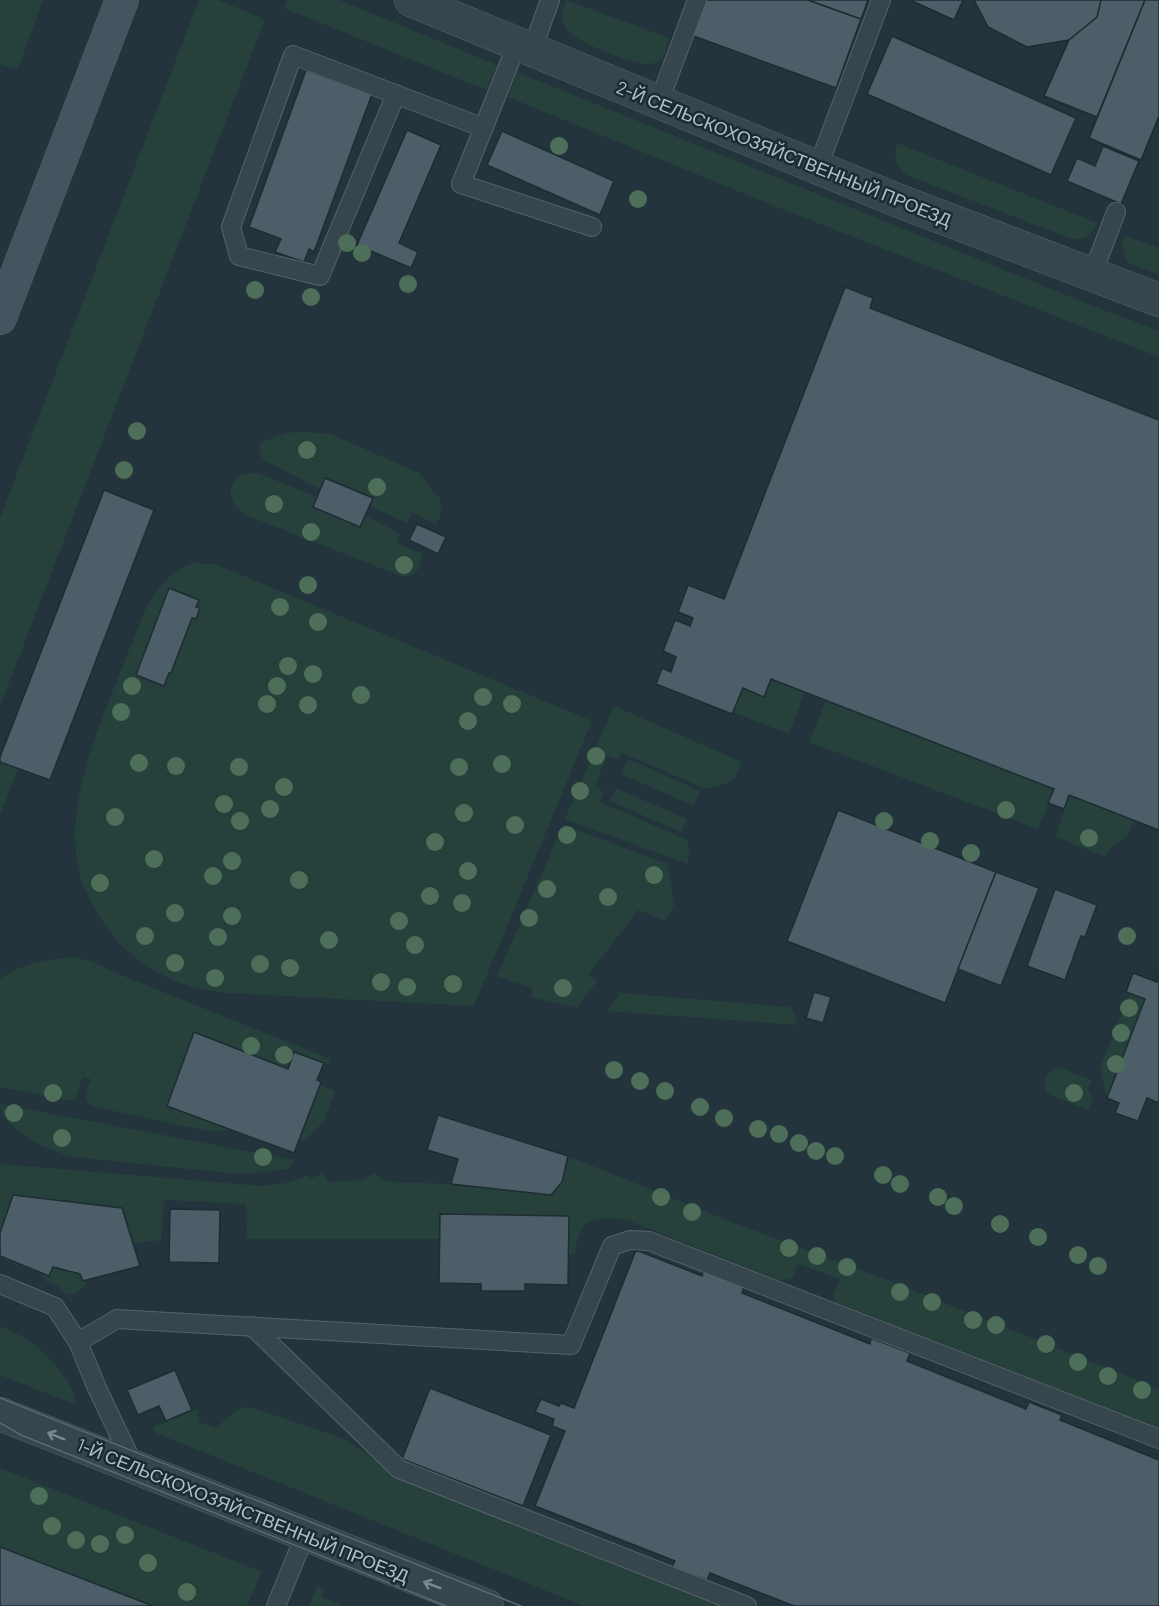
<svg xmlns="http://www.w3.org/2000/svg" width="1159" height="1606" font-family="Barlow,sans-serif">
  <rect width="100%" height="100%" fill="#23343d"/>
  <g fill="#26403c">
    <path d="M0,0H43L18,69L0,64Z"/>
    <path d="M199,0H218L259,17L264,22L0,706V518Z"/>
    <path d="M287,0H339L497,65L486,90L284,8Z"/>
    <path d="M566,0L669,38C667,47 666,58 657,62C651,65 641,64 634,62C620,58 570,40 565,27C561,19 563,8 566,0Z"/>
    <path d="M517,72L1086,303L1159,331V357L767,203L508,97Z"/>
    <path d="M897,143L1097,223C1091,235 1087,241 1072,239L906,175C896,164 893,158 897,143Z"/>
    <path d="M1124,235L1159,248V275L1133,265L1126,261L1122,243Z"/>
    <path d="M302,432L331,434L419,473L440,499L441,506L440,516L436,524L413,513L407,523L369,506L372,498L326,478L320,489L265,461C259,454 258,450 261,442L286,433Z"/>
    <path d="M258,473L317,497L313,507L360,527L365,515L400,534L397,543L422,554C420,567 417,579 401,576L251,517C246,514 241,512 238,509C230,500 227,485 238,477C244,473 252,473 258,473Z"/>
    <path d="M194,563L213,564L234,572L592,721L474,1006L227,993C215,991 202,990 191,987C157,976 124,954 104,924C95,909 84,892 80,875C64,814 91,746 113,690C124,663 134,637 145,610C158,588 170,571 194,563Z"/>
    <path d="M771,679L805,692L789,734L733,712L743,688L764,696Z"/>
    <path d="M826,700L1054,789L1038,829L809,742Z"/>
    <path d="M614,706L742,762L735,777L728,783L706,789L622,753L618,760L607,755L594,787L604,792L600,802L687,840L689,851L688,864L565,819Z"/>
    <path d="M628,759L700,791L694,806L621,774Z"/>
    <path d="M0,762L18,768L0,816Z"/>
    <path d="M616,788L687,819L681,832L610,801Z"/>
    <path d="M1069,795L1134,820L1127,837L1110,848L1106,857L1055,837Z"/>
    <path d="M563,825L668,864L674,905L665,921L638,910L589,974L597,981L577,1008L531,997L533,988L497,976Z"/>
    <path d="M75,957L93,962L116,973L330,1059L328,1065L294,1052L288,1069L194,1032L167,1106L228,1129L225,1131H207L91,1106C82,1099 87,1089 91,1079L83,1077L76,1096L71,1101L0,1087V979C21,963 49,959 75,957Z"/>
    <path d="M620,993L790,1007L796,1015L797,1025L607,1011Z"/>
    <path d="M1130,993L1145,999L1108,1095L1106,1094L1100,1068Z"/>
    <path d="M1055,1068H1060L1092,1080L1088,1089L1093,1098L1088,1110L1046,1093C1043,1082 1045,1073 1055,1068Z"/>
    <path d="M320,1085L335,1091L324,1121L304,1141L300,1139Z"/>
    <path d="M0,1104L294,1160L288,1169L257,1173H228L74,1157C50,1151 28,1142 11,1124C6,1118 0,1112 0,1104Z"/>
    <path d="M568,1156L729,1221L890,1281L1159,1389V1429L837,1303L833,1296L840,1279L798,1264L793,1278L780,1281L627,1220C595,1215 579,1217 575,1254H569V1216L440,1214L439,1239H247L246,1204L164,1200L161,1240L132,1244L122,1208L13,1195L0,1233V1164L261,1186L286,1183L308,1175L310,1179L323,1173L329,1182L363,1180L375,1172L381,1180L395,1182L451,1184L551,1195L562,1182Z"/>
    <path d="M0,1256L49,1276L53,1267L80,1274L83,1281L88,1280C81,1293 67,1303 57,1285L45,1281L40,1274L0,1258Z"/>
    <path d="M0,1326C9,1330 18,1334 26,1339C42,1348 77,1384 75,1402L71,1403L0,1375Z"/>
    <path d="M245,1407L254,1408L344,1439L368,1454L396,1476L726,1606H584L156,1433L153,1427L192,1410H198L199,1422L216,1428L235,1411Z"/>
    <path d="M0,1468L262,1572L247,1606H153L0,1547Z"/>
    <path d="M317,1586L325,1589L322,1597L345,1606H309Z"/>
  </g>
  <g fill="#4c5e68" stroke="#1e2c34" stroke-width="1.5">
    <path d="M704,0H808L861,19L836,88L691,35Z"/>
    <path d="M808,0H868L861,19Z"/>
    <path d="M910,0H963L954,20Z"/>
    <path d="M910,0H963L954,20Z"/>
    <path d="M974,0H1101L1097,17L1069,40L1027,47L988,27Z"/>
    <path d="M974,0H1159V116L1141,160L1089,138L1097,117L1044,96L1069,40L1027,47L988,27Z"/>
    <path d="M1101,0H1145L1097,117L1044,96L1069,40L1097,17Z"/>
    <path d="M1145,0H1159V116L1141,160L1089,138Z"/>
    <path d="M892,36L1076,118L1051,175L867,94Z"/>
    <path d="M306,70L372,94L314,252L309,249L304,262L275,252L281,239L249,227Z"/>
    <path d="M407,130L441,145L399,243L418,252L411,268L357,245Z"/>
    <path d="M502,131L614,181L600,215L487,165Z"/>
    <path d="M1103,146L1139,161L1121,204L1067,181L1077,158L1095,166Z"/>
    <path d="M845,287L873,298L870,308L1159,420V830L1069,795L1064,809L1048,803L1054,789L771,679L764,697L743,688L732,714L656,684L662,668L671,672L676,657L663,651L675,620L690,626L693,618L678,612L688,585L724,599Z"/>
    <path d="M325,478L373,498L360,527L313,507Z"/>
    <path d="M104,490L154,510L50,780L0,762V757Z"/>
    <path d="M417,524L446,537L438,554L409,540Z"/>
    <path d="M169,588L199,600L196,607L200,608L196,619L192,618L171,673H169L164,686L136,675Z"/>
    <path d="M838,810L996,872L945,1003L787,941Z"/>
    <path d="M996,872L1039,888L1001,986L958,969Z"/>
    <path d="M1055,889L1097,905L1085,937L1081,936L1065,980L1027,966Z"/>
    <path d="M1133,973L1157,982L1159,975V1103L1147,1098L1138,1121L1115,1113L1119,1103L1107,1098L1145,999L1126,992Z"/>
    <path d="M814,992L831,997L823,1023L806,1018Z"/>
    <path d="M194,1032L288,1069L294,1052L324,1063L317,1080L321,1082L320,1085L294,1153L167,1106Z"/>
    <path d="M438,1115L568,1156L562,1182L551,1195L451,1184L458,1159L427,1150Z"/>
    <path d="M13,1195L122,1208L140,1266L83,1281L80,1274L53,1267L49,1276L0,1256V1233Z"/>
    <path d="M170,1209L220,1210L219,1263L169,1262Z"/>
    <path d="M440,1214L569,1216L568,1285L525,1284V1291H481V1284L439,1283Z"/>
    <path d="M636,1250L702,1276L704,1270L744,1286L742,1293L870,1344L871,1338L910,1353L907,1361L1026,1409L1029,1402L1062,1415L1060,1420L1159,1460V1606H794L710,1573L707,1580L672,1567L675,1561L535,1506L565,1431L552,1426L554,1419L535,1412L541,1399L559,1406L561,1403L574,1408Z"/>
    <path d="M175,1370L192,1410L166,1421L159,1406L138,1415L127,1390Z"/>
    <path d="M430,1388L551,1435L523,1506L402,1459Z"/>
    <path d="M0,1547L153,1606H0Z"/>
  </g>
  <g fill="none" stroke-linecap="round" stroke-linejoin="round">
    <g stroke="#55636b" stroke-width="20">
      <g id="lane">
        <path d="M517,44L461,184L592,227"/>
        <path d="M532,50L550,0"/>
        <path d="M396,94L320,276L239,256L231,227L293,55L484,128"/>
        <path d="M659,102L697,0"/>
        <path d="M818,167L881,0"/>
        <path d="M1092,275L1116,212"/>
        <path d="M0,1284L55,1307L78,1342"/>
        <path d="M252,1326L399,1469L747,1606"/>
        <path d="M134,1466L97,1388L78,1342L117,1319L571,1345L612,1246L630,1240L649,1241L1159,1439"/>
        <path d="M276,1606L305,1535"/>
      </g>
    </g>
    <g stroke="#55636b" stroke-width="34">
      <g id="street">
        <path d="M411,0L899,201L1159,300"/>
        <path d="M0,1414L487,1606"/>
      </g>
    </g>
    <g stroke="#55636b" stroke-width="34">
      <path id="secondary" d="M0,318L122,0"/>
    </g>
    <use href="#lane" stroke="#37454d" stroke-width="18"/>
    <use href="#street" stroke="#37454d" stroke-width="33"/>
    <use href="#secondary" stroke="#455560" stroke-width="33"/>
    <g stroke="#596a74" stroke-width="1.5">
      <path d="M0,1398L521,1606"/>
      <path d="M0,1423L21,1435L446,1606"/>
    </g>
  </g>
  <g fill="#4d6e59">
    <circle cx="559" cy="146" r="9"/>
    <circle cx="638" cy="199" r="9"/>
    <circle cx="347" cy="243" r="9"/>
    <circle cx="362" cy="253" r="9"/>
    <circle cx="408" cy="284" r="9"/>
    <circle cx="255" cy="290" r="9"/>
    <circle cx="311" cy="297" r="9"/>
    <circle cx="137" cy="431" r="9"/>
    <circle cx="307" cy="450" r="9"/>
    <circle cx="124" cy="470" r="9"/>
    <circle cx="377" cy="487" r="9"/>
    <circle cx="274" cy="504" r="9"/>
    <circle cx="311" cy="532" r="9"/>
    <circle cx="404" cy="565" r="9"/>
    <circle cx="308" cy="585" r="9"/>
    <circle cx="280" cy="607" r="9"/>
    <circle cx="318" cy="622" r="9"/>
    <circle cx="288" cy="666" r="9"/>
    <circle cx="313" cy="674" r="9"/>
    <circle cx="132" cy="686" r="9"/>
    <circle cx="277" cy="686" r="9"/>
    <circle cx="361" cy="695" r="9"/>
    <circle cx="483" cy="697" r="9"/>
    <circle cx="267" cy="704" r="9"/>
    <circle cx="512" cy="704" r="9"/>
    <circle cx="308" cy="705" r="9"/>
    <circle cx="121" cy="712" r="9"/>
    <circle cx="468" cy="721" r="9"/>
    <circle cx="596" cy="756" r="9"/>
    <circle cx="139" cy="763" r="9"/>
    <circle cx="502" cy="764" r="9"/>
    <circle cx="176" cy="766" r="9"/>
    <circle cx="239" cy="767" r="9"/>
    <circle cx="459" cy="767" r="9"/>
    <circle cx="284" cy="787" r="9"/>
    <circle cx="580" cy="791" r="9"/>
    <circle cx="224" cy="804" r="9"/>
    <circle cx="270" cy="809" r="9"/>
    <circle cx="1006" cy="810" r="9"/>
    <circle cx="464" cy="813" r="9"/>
    <circle cx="115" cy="817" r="9"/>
    <circle cx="240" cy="821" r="9"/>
    <circle cx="884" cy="821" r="9"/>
    <circle cx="515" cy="825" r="9"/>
    <circle cx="567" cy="835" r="9"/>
    <circle cx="1089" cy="838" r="9"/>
    <circle cx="930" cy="841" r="9"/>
    <circle cx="435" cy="842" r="9"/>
    <circle cx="971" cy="853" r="9"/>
    <circle cx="154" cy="859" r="9"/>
    <circle cx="232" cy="861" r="9"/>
    <circle cx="468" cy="871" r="9"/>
    <circle cx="654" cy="875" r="9"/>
    <circle cx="213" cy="876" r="9"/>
    <circle cx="299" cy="880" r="9"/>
    <circle cx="100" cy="883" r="9"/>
    <circle cx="547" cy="889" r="9"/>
    <circle cx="430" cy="896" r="9"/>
    <circle cx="608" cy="897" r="9"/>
    <circle cx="462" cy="903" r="9"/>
    <circle cx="175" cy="913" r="9"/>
    <circle cx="232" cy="916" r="9"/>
    <circle cx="529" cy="918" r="9"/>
    <circle cx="399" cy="921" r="9"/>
    <circle cx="145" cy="936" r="9"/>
    <circle cx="1127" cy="936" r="9"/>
    <circle cx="218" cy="937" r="9"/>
    <circle cx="329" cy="940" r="9"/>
    <circle cx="415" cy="945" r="9"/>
    <circle cx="175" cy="963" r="9"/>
    <circle cx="260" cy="964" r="9"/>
    <circle cx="290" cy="968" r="9"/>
    <circle cx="215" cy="978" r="9"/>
    <circle cx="381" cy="982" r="9"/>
    <circle cx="453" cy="984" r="9"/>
    <circle cx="407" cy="987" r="9"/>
    <circle cx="563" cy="988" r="9"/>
    <circle cx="1129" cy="1008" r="9"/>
    <circle cx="1121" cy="1033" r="9"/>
    <circle cx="251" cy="1046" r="9"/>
    <circle cx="284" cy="1055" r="9"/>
    <circle cx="1116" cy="1064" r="9"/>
    <circle cx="614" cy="1070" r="9"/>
    <circle cx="640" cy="1081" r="9"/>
    <circle cx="665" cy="1091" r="9"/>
    <circle cx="53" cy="1093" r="9"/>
    <circle cx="1074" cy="1093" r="9"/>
    <circle cx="700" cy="1107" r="9"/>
    <circle cx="14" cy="1113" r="9"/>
    <circle cx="724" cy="1118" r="9"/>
    <circle cx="758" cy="1129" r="9"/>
    <circle cx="779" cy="1134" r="9"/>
    <circle cx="62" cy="1138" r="9"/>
    <circle cx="799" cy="1143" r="9"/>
    <circle cx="816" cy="1151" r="9"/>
    <circle cx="835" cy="1156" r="9"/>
    <circle cx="263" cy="1157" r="9"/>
    <circle cx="883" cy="1175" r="9"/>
    <circle cx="900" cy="1184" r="9"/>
    <circle cx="661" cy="1197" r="9"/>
    <circle cx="938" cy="1197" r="9"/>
    <circle cx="954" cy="1206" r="9"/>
    <circle cx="692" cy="1212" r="9"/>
    <circle cx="1000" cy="1224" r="9"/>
    <circle cx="1038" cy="1237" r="9"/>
    <circle cx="789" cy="1248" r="9"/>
    <circle cx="1078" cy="1255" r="9"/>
    <circle cx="817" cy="1256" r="9"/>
    <circle cx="1098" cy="1266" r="9"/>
    <circle cx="847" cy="1267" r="9"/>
    <circle cx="900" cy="1292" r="9"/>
    <circle cx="932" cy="1302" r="9"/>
    <circle cx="973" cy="1320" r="9"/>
    <circle cx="996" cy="1325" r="9"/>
    <circle cx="1046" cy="1344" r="9"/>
    <circle cx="1078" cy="1362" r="9"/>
    <circle cx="1108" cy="1376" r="9"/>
    <circle cx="1142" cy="1390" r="9"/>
    <circle cx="39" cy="1496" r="9"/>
    <circle cx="52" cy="1526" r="9"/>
    <circle cx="125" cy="1535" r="9"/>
    <circle cx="76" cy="1540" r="9"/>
    <circle cx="100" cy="1544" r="9"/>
    <circle cx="148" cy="1563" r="9"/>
    <circle cx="187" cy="1592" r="9"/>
  </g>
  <defs><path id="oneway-shaft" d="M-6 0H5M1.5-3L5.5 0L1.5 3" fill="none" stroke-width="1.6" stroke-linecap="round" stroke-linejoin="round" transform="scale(1.5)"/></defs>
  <g stroke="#7b8991">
    <use href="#oneway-shaft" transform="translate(56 1436) rotate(-158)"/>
    <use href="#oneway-shaft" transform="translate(432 1585) rotate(-159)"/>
  </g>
  <g text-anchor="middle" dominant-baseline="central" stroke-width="5" stroke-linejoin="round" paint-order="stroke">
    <g font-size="18" fill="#b2c0c8" stroke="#1c2a32">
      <text transform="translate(784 153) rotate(22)">2-Й СЕЛЬСКОХОЗЯЙСТВЕННЫЙ ПРОЕЗД</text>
      <text transform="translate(243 1510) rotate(22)">1-Й СЕЛЬСКОХОЗЯЙСТВЕННЫЙ ПРОЕЗД</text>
    </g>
  </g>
</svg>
